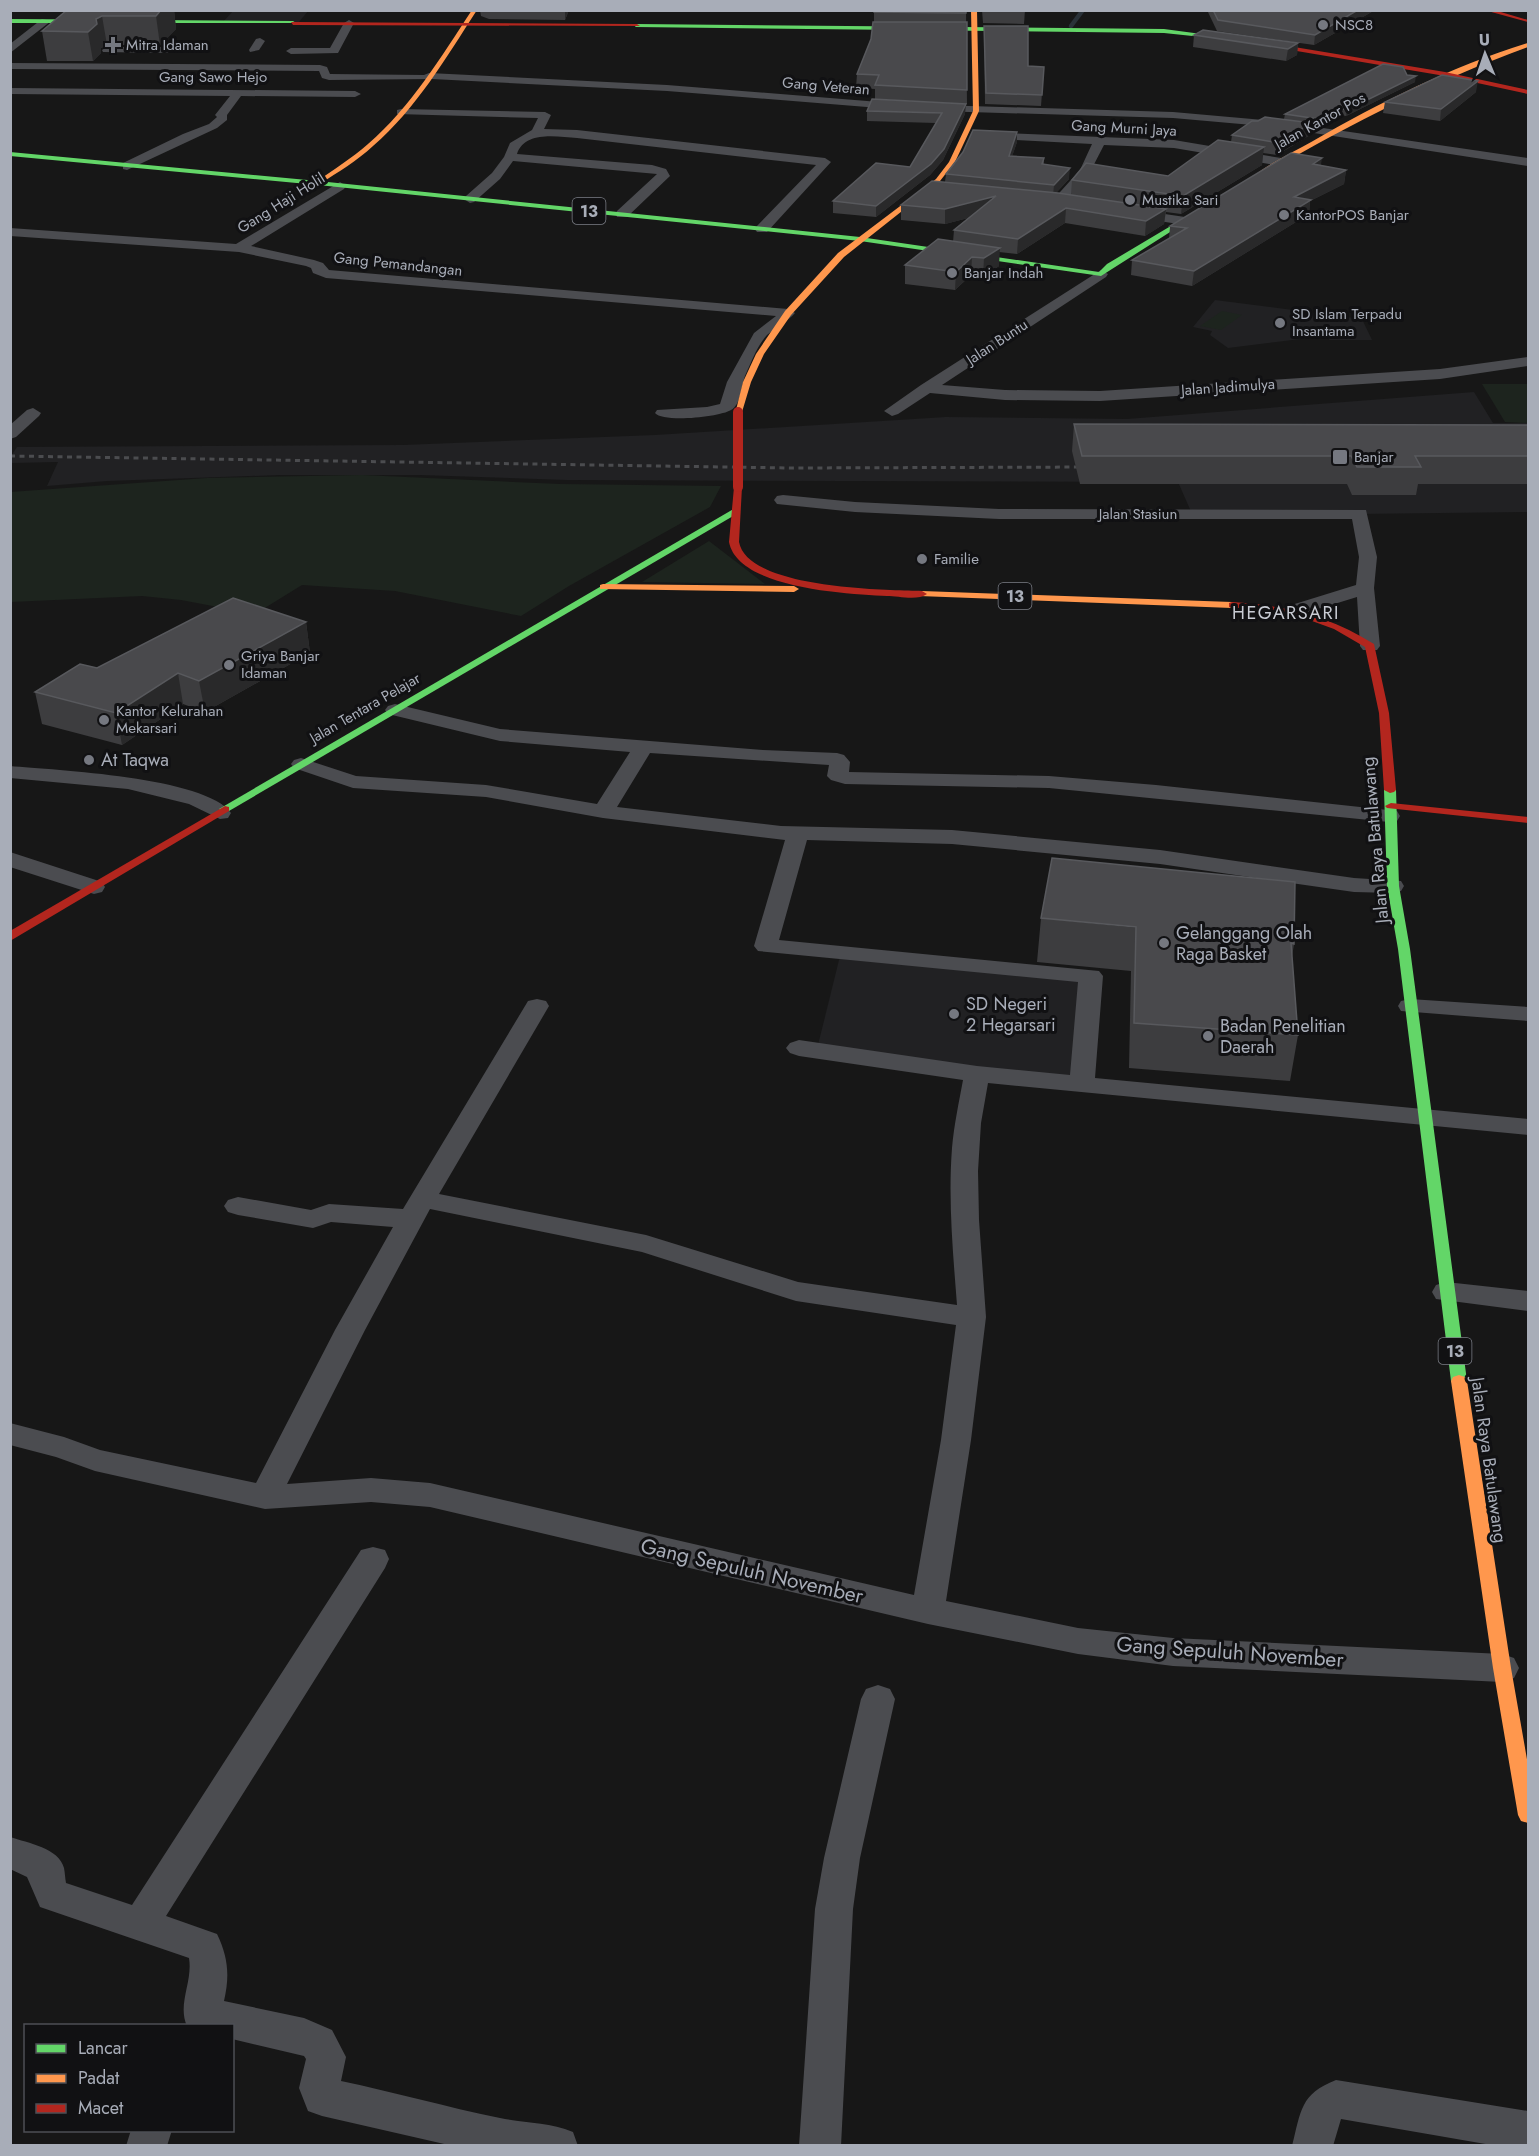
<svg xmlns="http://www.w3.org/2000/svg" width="1539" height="2156" font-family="Jost,sans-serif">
  <rect width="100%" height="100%" fill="#171717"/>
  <g fill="#212123">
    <path d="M233,11H308L299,22H223Z"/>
    <path d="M1215,300L1362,319L1372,340H1330L1325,336L1228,348L1210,335L1212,331L1193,327Z"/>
    <path d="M1474,392L1493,423H1528V512L1193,516L1178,482L567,480L420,475H280L107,481L47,486L58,462L11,463V456L17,447L403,445L655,435L946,417L1127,419Z"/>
    <path d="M840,956L1085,979L1075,1080L817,1049Z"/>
  </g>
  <g fill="#1d241e">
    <path d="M1222,311L1242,315L1221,330L1200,326Z"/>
    <path d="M1482,384H1528V423L1505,422Z"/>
    <path d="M362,475L560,484L721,486L710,507L569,586L521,616L395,591L302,585L255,614L181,600L142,596L11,602L10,492L207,478Z"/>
    <path d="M709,541L765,584L642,582Z"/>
  </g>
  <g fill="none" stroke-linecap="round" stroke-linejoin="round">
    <path stroke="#2a3239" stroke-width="4.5" d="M1071,26L1083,10"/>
    <g fill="#4b4c50" fill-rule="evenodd">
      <path d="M42,19L51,21L10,53V44Z"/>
      <path d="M349,20L354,23L338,53L291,54L286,51L291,48H330L344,23Z"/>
      <path d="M260,38L265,41L259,50L250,52L249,50L256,39Z"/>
      <path d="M107,47H167L172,50L167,53L103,52L102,50Z"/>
      <path d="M10,63L320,65L327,67L330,74L424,75L429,73L667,85L904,104L1173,112L1275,121L1528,158V166L1275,127L1173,118L904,110L667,91L432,79L329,80L322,78L319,71L10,69Z"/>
      <path d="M10,88L355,91L361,94L355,97L241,96L227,115V120L217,128L127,170L123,169V163L183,134L209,124L217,117L215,115L230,96L10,94Z"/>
      <path d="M401,109L545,112L551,115L544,129L577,130L825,158L831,162L767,232H757L755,229L757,226L816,165L577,138C558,137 525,130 517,154L652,165L666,169L670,176L627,217H617L616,214L617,211L657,174L513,161L500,179L474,202L470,203L464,199L466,196L492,173L504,157L510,143L532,130L538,118L397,114V110Z"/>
      <path d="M983,132L1174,140L1281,158L1287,162L1281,166L1174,148L1104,145L1089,174L1061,205L1057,206L1051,202L1080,170L1092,144L979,138L977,136Z"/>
      <path d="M340,182L346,186L344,189L251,246L314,260L323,263L329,270L788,309L795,313C787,322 776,327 767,335C757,346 751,363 745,376C741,386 741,405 731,410C720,417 663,423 655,413L657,410L707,407L720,404L727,382L754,333L776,316L326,278L313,273L311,268L306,266L239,252L10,236V228L236,244Z"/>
      <path d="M1131,209L1185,217L1191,221L1185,225L1126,216L1125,213L1126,210Z"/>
      <path d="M1101,270L1108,274L1106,277L942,385L1005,390L1100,391L1440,369L1528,357V366L1440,379L1100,401L1005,400L930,393L898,414L892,416L884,411L921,385Z"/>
      <path d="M33,408L41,413L39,416L16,437L10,439V425L27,410Z"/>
      <path d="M783,495L855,502L999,509L1366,510L1377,557L1374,588L1380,646L1377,650H1363L1360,646L1357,597L1292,617L1285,615L1283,611L1285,607L1356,585L1359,557L1352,519H999L855,512L777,504L774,500L777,496Z"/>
      <path d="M395,704L500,729L763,750L837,753L844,755L850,762L849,772L1049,776L1156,785L1397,811L1400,816L1397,821L1389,822L1049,788L845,784L831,780L827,776L829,765L650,753L617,807L781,826L952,830L1160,850L1354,878L1401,881L1404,886L1401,891L1393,893L1354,892L1160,864L952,844L807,840L779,940L1099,971L1103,976L1095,1078L1528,1119V1135L988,1083L981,1123L978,1171L979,1220L986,1317L971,1440L946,1601L1078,1628L1173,1638L1502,1654L1514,1658L1519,1668L1514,1678L1502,1682L1173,1666L1078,1654L928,1624L430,1507L371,1502L265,1509L95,1471L56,1457L10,1445V1423L64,1437L100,1450L256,1483L335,1330L393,1227L331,1222L313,1228L238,1215L228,1212L224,1206L228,1200L238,1197L311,1210L329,1204L403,1209L525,1006L528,1001L537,999L546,1001L549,1006L439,1194L646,1235L798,1282L957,1305C953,1253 948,1200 952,1148C954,1125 959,1102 963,1080L799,1056L790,1053L786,1048L790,1043L799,1040L977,1066L1070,1075L1078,982L758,951L754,946L785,840L603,818L486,797L353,788L294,768L291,764L294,760L301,758L356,776L486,785L597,804L630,752L500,741L388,714L385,710L388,706ZM430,1209L642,1252L796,1301L956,1325L941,1440L914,1595L430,1483L371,1478L287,1484L365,1330Z"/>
      <path d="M10,766C55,770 206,777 231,813L228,818L220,819L189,804L128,789L10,778Z"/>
      <path d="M10,852L102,882L105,887L102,892L94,894L10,867Z"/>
      <path d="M1410,999L1528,1007V1021L1401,1011L1398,1006L1401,1001Z"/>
      <path d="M1446,1282L1528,1291V1311L1436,1299L1432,1292L1436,1285Z"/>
      <path d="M373,1547L385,1550L389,1559L385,1568L166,1916L217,1934C228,1957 230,1975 224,2001L304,2018L332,2030L346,2057L341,2081C394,2092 446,2107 500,2118C524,2123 549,2122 573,2132L578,2146H453L322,2116L308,2111L299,2088L306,2059L304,2056L232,2039V2026H187C177,2004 193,1982 189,1958L40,1907L27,1877L10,1869V1837C28,1843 59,1848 64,1868C65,1873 65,1878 66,1883L132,1905L361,1550Z"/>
      <path d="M878,1685L890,1689L895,1699L860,1858L853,1909L841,2146H799L815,1909L824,1858L861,1699L866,1689Z"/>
      <path d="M1336,2080L1528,2111V2146H1497L1341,2119L1333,2146H1292C1301,2111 1300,2094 1336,2080Z"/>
      <path d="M131,2130H172L167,2146H126Z"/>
    </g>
    <g fill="#63d668" fill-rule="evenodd">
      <path d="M10,19L293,21L296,23H10Z"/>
      <path d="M637,24L1164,29L1224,37L1221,39L1164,33L635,27Z"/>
      <path d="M10,152L318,181L860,237L1099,272L1107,264L1206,205L1211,206L1101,276L860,241L318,185L10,156Z"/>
      <path d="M737,507L740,508V512L229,811H221L219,809Z"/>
      <path d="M1390,787L1396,790L1399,886L1410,949L1467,1381L1465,1385H1453L1451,1381L1398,949L1387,886L1384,790Z"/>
    </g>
    <g fill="#ff974d" fill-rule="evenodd">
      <path d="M472,10H477C446,58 416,109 373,146C357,161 338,172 320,184H316V182C333,170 352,158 368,144C411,107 441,57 472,10Z"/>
      <path d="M971,10H977L979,111L955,162L940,181L844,257L791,315L764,354L751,382L742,412L735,414L743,382L756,354L785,311L838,253L936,179L949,162L973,111Z"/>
      <path d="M1528,43V47C1434,81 1346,126 1259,177L1254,176C1271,162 1294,152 1313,141C1381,102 1453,66 1528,43Z"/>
      <path d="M603,584L794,586L799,589L794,592L600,589V585Z"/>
      <path d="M922,591L1232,602L1237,605L1232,608L919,596V592Z"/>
      <path d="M1459,1375L1465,1377L1467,1381L1511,1668L1528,1765V1823L1521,1821L1518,1815L1493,1668L1451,1381L1453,1377Z"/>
    </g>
    <g fill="#b3261e" fill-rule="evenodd">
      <path d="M1494,10L1528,20V22L1484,10Z"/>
      <path d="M291,22L637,24L640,26L293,25Z"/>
      <path d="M1221,35L1445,72L1528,90V94L1445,76L1219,38Z"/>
      <path d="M738,484L742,487L739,542C748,589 884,590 922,591L927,594C918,601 898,596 887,596C849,594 738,589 729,542L734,487Z"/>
      <path d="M1232,602C1284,605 1330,616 1374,644L1389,713L1396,790L1394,792L1390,793L1384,790L1379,713L1365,647L1334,629L1301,617L1269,611L1229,607V603Z"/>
      <path d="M1391,803L1528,817V823L1387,808L1385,806Z"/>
      <path d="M225,806L229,807V811L10,941V931Z"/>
    </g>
    <path stroke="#4b4c4f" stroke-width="3" stroke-dasharray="5 4.5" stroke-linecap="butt" d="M10,456L790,468L1093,467"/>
    <path stroke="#b3261e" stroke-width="10" d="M738,412V487"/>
  </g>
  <g fill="#3d3d3f">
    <path d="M67,10H174L176,29L160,45H107L101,48V53L93,61H47L42,31Z"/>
    <path d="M480,10H569L565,20L489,19L481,16Z"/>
    <path d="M874,10H966L967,104L875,99V89L856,88L857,74L871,39L874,22Z"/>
    <path d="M982,10H1025L1024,24L983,23Z"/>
    <path d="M1207,10H1375L1314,45L1217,31Z"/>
    <path d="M984,26L1028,66L1044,67L1041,106L985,104Z"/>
    <path d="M1194,35L1298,43L1297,55L1286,61L1193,47Z"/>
    <path d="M1407,75L1415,82L1346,116L1341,115L1324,126L1311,124L1310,135L1277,155L1263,153L1262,165L1181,214L1166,212L1164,224L1145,236L1065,223L1017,254L999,252V266L983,277L971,275L955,290L905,284V265L953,242L954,230L968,218L945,224L901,220V205L945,182L946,174L1017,132V142L1012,156L1044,158V164L1069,179L1056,193L1071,195L1072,180L1168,176L1231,142L1232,135L1258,121L1284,119L1285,114Z"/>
    <path d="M1476,92L1440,121L1383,113L1385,102Z"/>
    <path d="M867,111L965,114L943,160L930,175L876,217L833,213V201L910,167L936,123L867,121Z"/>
    <path d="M1321,166L1346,170L1344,184L1310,201L1309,214L1192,286L1131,275L1132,260L1169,239L1170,226Z"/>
    <path d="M1074,424L1528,425V484H1418L1416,495H1352L1347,484H1080L1072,451Z"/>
    <path d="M306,622L310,653L205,712L183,704L122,745L42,724L35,692L97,668Z"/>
    <path d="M1041,918L1294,944L1292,957L1298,1035L1290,1081L1129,1068L1131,971L1037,962Z"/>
  </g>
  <g fill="#29292a">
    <path d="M161,10H174L176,29L160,45L156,16Z"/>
    <path d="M565,10H569L565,20Z"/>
    <path d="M1358,10H1375L1314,45L1315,35Z"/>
    <path d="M102,16L107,45L101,48V53L93,61L88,32L96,19Z"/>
    <path d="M1298,43L1297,55L1286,61L1288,49Z"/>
    <path d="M1416,76L1415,82L1346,116L1347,110Z"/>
    <path d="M1478,81L1476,92L1440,121L1441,109Z"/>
    <path d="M966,104L965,114L943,160L930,175L876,217V206Z"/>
    <path d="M1342,109L1341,115L1324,126L1325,120Z"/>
    <path d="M1312,123L1310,135L1277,155L1279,143Z"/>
    <path d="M1017,132V142L1009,166V156Z"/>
    <path d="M1264,147L1262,165L1181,214L1183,196Z"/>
    <path d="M1322,158L1320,171L1313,164Z"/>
    <path d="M1070,168L1069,179L1053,196L1054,185Z"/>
    <path d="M1346,170L1344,184L1310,201L1309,214L1192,286L1194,271L1294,197Z"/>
    <path d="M996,196L995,211L945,224V209Z"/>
    <path d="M1066,208L1065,223L1017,254L1018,239Z"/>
    <path d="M1166,209L1164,224L1145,236L1146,221Z"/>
    <path d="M1000,248L999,266L983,277L984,258Z"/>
    <path d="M972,257L971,275L955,290L956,272Z"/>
    <path d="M306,622L310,653L205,712L199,681Z"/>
    <path d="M178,673L183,704L122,745L116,713Z"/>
  </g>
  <g fill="#49494c" stroke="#58595d" stroke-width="1.5">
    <path d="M67,10H161L156,16H102L96,19L97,24L88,32L42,31Z"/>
    <path d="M874,10H966V13L874,12Z"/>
    <path d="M1213,10H1358L1315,35L1218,20Z"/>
    <path d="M873,22H967V90L875,85L879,75L857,74L871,39Z"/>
    <path d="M984,26H1028V66L1044,67L1042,95L986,93Z"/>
    <path d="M1203,30L1298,43L1288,49L1194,35Z"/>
    <path d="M1383,64L1403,67L1407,75L1416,76L1347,110L1342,109L1325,120L1285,114Z"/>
    <path d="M1442,75L1478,81L1441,109L1385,102Z"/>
    <path d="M872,99L966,104L944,149L931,164L876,206L833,201L876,163L910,167L942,113L867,111Z"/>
    <path d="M1265,117L1312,123L1279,143L1232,135L1252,121H1258Z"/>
    <path d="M973,130L1017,132L1009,156L1044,158L1042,164L1070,168L1054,185L946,174L963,152Z"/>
    <path d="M1218,140L1264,147L1183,196L1072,180L1086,163L1168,176Z"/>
    <path d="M1291,153L1322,158L1313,164L1346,170L1294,197L1311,200L1194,271L1132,260L1187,228L1170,226Z"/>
    <path d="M932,181L1058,193L1166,209L1146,221L1066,208L1018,239L954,230L996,196L945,209L901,205Z"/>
    <path d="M938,239L1000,248L984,258L972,257L956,272L905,265Z"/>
    <path d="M1074,424L1528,425V456H1415L1421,467H1357L1351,456H1082Z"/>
    <path d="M233,598L306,622L199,681L178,673L116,713L35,692L80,664L97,668Z"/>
    <path d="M1052,858L1295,882L1294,944L1291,943L1298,1035L1134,1023L1136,927L1041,918Z"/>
  </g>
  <g fill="#757880" stroke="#111113" stroke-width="2">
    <circle cx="1323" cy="25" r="6"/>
    <path d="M110 36h6v6h6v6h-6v6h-6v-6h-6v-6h6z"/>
    <circle cx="1130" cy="200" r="6"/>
    <circle cx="1284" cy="215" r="6"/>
    <circle cx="952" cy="273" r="6"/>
    <circle cx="1280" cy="323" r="6"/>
    <rect x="1332" y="449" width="16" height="16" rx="3"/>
    <circle cx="922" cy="559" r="6"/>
    <circle cx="229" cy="665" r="6"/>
    <circle cx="104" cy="720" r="6"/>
    <circle cx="89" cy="760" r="6"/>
    <circle cx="1164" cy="943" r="6"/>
    <circle cx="954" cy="1014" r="6"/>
    <circle cx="1208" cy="1036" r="6"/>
  </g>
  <g text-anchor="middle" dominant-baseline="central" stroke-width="6" stroke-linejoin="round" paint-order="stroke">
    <g font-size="15" fill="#a8adb8" stroke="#111113" text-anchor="start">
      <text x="1335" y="25">NSC8</text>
      <text x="126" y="45">Mitra Idaman</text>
      <text x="1142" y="200">Mustika Sari</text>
      <text x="1296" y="215">KantorPOS Banjar</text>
      <text x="964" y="273">Banjar Indah</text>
      <text x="1292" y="314">SD Islam Terpadu<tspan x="1292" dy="17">Insantama</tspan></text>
      <text x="1354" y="457">Banjar</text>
      <text x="934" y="559">Familie</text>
      <text x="241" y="656">Griya Banjar<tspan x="241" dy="17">Idaman</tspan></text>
      <text x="116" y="711">Kantor Kelurahan<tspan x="116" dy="17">Mekarsari</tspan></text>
    </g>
    <g font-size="15" fill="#a8adb8" stroke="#111113">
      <text x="213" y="77">Gang Sawo Hejo</text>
      <text transform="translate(826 86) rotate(5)">Gang Veteran</text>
      <text transform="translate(1320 121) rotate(-29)">Jalan Kantor Pos</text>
      <text transform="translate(1124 128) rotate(3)">Gang Murni Jaya</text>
      <text transform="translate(281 203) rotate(-32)">Gang Haji Holil</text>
      <text transform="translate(398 264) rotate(6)">Gang Pemandangan</text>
      <text transform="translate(997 342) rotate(-33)">Jalan Buntu</text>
      <text transform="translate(1228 387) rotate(-4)">Jalan Jadimulya</text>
      <text x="1138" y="514">Jalan Stasiun</text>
      <text transform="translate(365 708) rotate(-30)">Jalan Tentara Pelajar</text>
    </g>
    <g fill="#111113" stroke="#7b7e86" stroke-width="1.5">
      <rect x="572.5" y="198" width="33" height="26" rx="4.5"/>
      <rect x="998.5" y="583" width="33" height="26" rx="4.5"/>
      <rect x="1438.5" y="1338" width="33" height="26" rx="4.5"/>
    </g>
    <g font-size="16" font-weight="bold" fill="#a8adb8">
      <text x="589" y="211">13</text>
      <text x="1015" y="596">13</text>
      <text x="1455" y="1351">13</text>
    </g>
    <g font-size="18" letter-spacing="1.5" fill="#c9ccd4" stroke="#111113">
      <text x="1286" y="613">HEGARSARI</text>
    </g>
    <g font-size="18" fill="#a8adb8" stroke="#111113" text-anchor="start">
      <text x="101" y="760">At Taqwa</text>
      <text x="1176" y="933">Gelanggang Olah<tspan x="1176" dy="21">Raga Basket</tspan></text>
      <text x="966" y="1004">SD Negeri<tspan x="966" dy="21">2 Hegarsari</tspan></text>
      <text x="1220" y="1026">Badan Penelitian<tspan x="1220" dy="21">Daerah</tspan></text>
    </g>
    <g font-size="18" fill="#a8adb8" stroke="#111113">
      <text transform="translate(1375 840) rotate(-95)">Jalan Raya Batulawang</text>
      <text transform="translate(1489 1460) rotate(82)">Jalan Raya Batulawang</text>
    </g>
    <g font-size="21" fill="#a8adb8" stroke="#111113">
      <text transform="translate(752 1571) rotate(13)">Gang Sepuluh November</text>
      <text transform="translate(1230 1652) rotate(4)">Gang Sepuluh November</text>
    </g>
  </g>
  <rect width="1539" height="2156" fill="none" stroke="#a8adb8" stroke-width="24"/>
  <rect x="24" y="2024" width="210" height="108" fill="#111113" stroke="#4d4f55" stroke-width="1.5"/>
  <rect x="36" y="2044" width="30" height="9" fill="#63d668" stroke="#4d4f55" stroke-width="1.5"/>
  <text x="78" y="2054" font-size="18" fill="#a8adb8">Lancar</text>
  <rect x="36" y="2074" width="30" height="9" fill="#ff974d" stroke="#4d4f55" stroke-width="1.5"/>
  <text x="78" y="2084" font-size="18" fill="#a8adb8">Padat</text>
  <rect x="36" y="2104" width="30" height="9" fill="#b3261e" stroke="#4d4f55" stroke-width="1.5"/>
  <text x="78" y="2114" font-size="18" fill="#a8adb8">Macet</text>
  <g transform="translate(1485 54) rotate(358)" stroke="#111113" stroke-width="4.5" paint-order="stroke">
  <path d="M0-4.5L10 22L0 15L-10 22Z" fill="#a8adb8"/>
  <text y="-9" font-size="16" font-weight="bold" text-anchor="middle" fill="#a8adb8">U</text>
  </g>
</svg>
